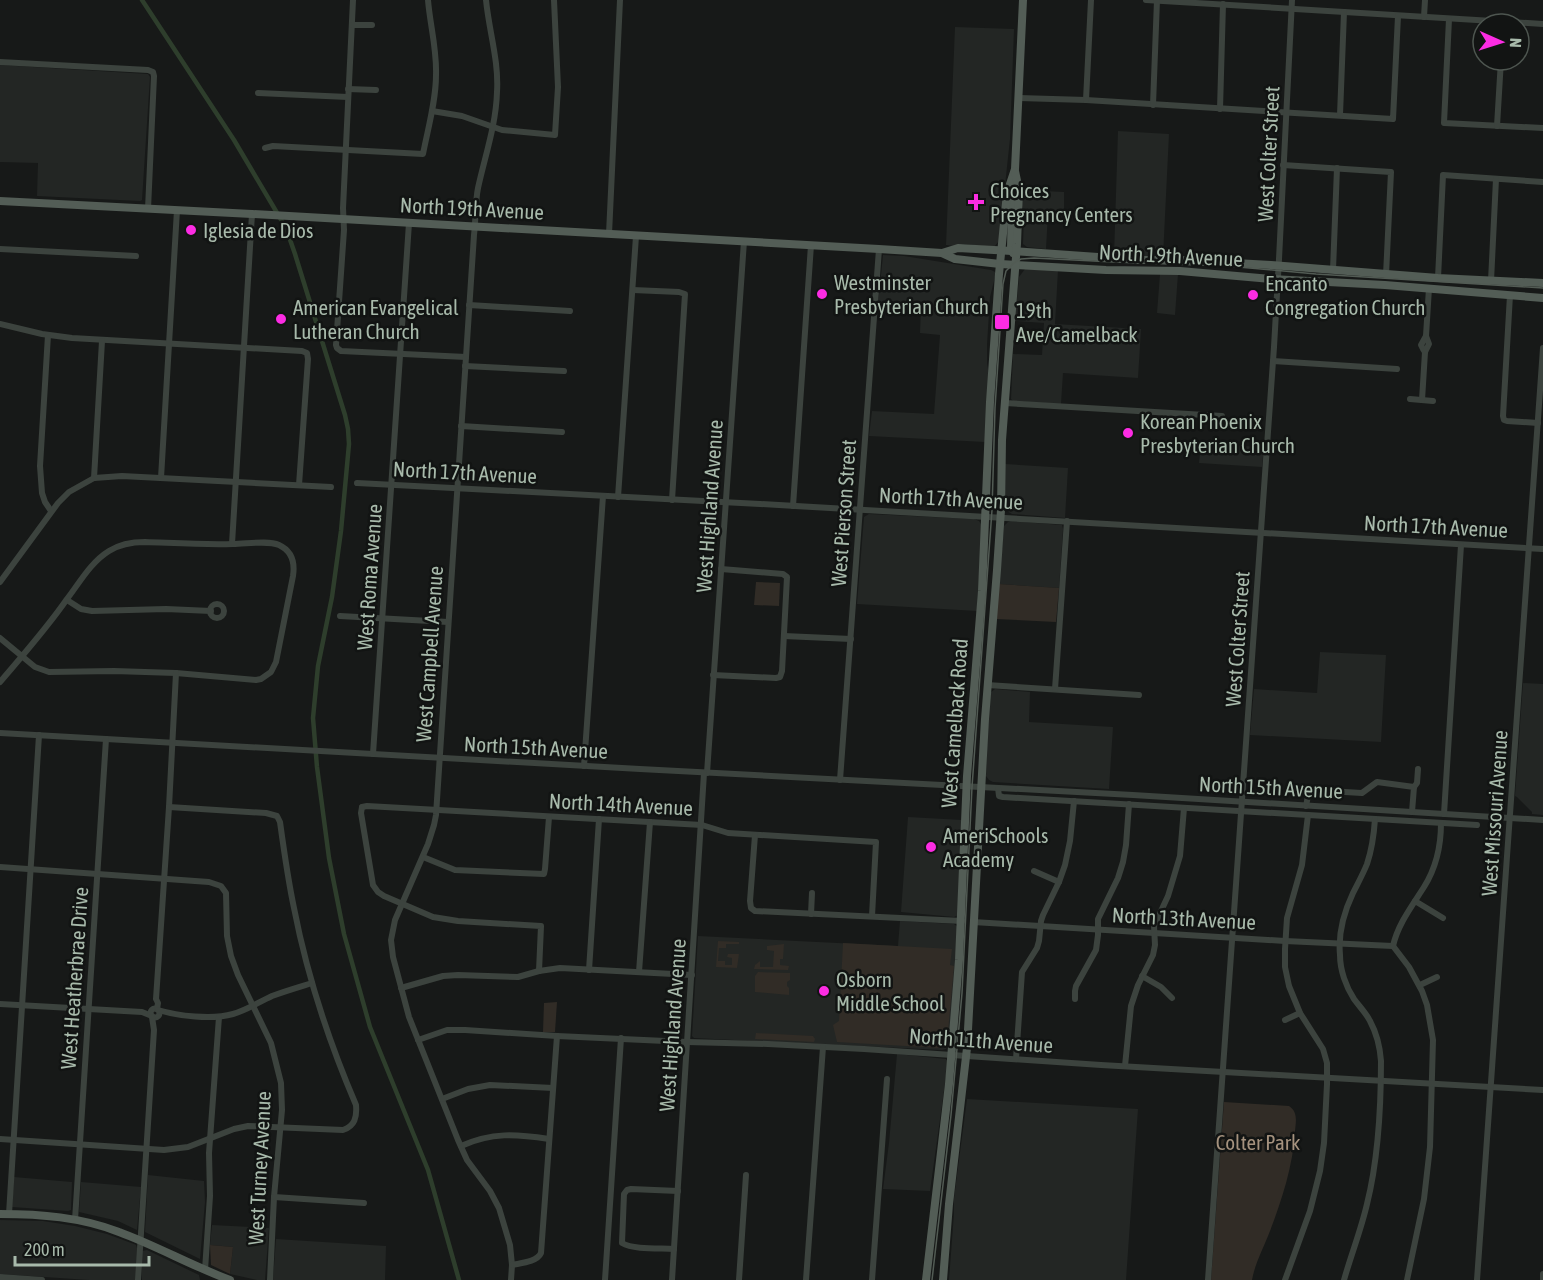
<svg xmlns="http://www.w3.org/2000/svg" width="1543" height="1280" font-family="'Asap Condensed',sans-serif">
  <rect width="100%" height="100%" fill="#171918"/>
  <g fill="#232624">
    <path d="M955,27L1014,29L1010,139L999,241L994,247L964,244L955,246L946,245Z"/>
    <path d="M0,65L148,74L150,77L142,200L140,201L37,196L38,163L0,162Z"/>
    <path d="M1118,131L1169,134L1163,257L1114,256Z"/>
    <path d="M1023,190L1064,192V214L1048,213L1046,249L1027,247L1023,244L1024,213L1022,205Z"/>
    <path d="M883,255L904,256L991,270L995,272V277L990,297L987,345V363L989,375L985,442L869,436L872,411L934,414L940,335L920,333L921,308L878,305Z"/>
    <path d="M1025,269L1058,270L1055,324L1141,329L1138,378L1063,373L1061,404L1013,401L1011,399L1013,354L1042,355L1044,323L1015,321L1019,277Z"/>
    <path d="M1160,274H1178L1175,315L1157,313Z"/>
    <path d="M1201,444L1264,447L1262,467L1199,463Z"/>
    <path d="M1005,464L1068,468L1065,518L1012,514L1007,511L1005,509Z"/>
    <path d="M869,514L974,519L979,521L982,526L977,611L857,604L864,517Z"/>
    <path d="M1011,521L1062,525L1063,529L1059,588L999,584L1004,526L1008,522Z"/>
    <path d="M1320,652L1386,655L1381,742L1250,735L1254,689L1317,693Z"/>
    <path d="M1523,683L1543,684V815L1532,814V812L1517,797L1515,796Z"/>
    <path d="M995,689L1030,692L1029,722L1113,727L1109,789L993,782L989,780L986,776L987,742L990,693Z"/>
    <path d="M908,817L962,820L958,915L954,917L901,912Z"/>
    <path d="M900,921L954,924L958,927L949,1044L946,1049L942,1050L694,1038L692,1036L698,936L898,946Z"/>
    <path d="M897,1054L946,1059L948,1062L930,1191L883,1189L889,1143Z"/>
    <path d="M967,1099L1138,1109L1126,1280H949L954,1213V1198Z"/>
    <path d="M148,1175L204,1181L205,1202L200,1259L145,1232Z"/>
    <path d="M14,1177L72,1182L71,1210L68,1211L12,1207Z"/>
    <path d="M81,1182L141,1187L137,1230L118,1221L79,1212Z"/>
    <path d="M0,1220L43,1221L75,1226L107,1234L134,1244L136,1245L138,1251L136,1280H89L0,1274Z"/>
    <path d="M212,1225L269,1228L265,1280H257L230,1274L233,1247L210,1245Z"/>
    <path d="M276,1239L386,1246L385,1280H273Z"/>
    <path d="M147,1250L199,1275L200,1280H142V1251Z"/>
  </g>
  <g fill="#312c26">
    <path d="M756,582L780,583L779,606L754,605Z"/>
    <path d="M999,584L1059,588L1056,622L996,619Z"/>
    <path d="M718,941L739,942V944H726V948H719L718,961H725V965H732V958L727,957L728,954H739L737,968L716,967Z"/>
    <path d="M843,943L952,949L950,965L954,966L948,1032H945L940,1048L837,1042L833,1025L839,1021Z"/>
    <path d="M784,944L783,959H780V965L789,966L788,970L754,969L755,965L760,961V967H773L774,951L767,950V946Z"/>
    <path d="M758,972L790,973V980L787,982V986L789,988V995L755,992V976Z"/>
    <path d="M557,1002L555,1032H543L544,1003Z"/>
    <path d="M756,1033L813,1036L815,1039L814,1042L755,1039Z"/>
    <path d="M1224,1102L1289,1106C1298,1112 1296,1121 1295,1131C1293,1166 1282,1199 1270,1231C1264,1247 1255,1263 1252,1280H1211Z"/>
    <path d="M210,1245L233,1247L230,1274L211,1265Z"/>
  </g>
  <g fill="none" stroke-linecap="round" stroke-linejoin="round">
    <path stroke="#2e3e2c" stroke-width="4.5" d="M142,0L234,140L286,228L295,254L345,415L348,429L349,444L341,531L332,597L318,666L313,718L317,767L329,858L344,934L370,1027L428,1170L459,1280"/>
    <g stroke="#3c433e" stroke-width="6">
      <path d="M353,0L343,208L344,230L336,345L337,348L341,351L466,357"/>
      <path d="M486,0C489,31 499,61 497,92C496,125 485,156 478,188C475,203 476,219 474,235L436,815L434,825L428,844L395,920L391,940L393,957L409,1017L458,1140L467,1160L490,1191L499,1208L510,1245L512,1265L511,1280"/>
      <path d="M1146,0L1543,24"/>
      <path d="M1424,17L1425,0"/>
      <path d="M1449,19L1444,123L1543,128"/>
      <path d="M352,25H372"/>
      <path d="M0,62L148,70L153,72L154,76L148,209"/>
      <path d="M348,89L376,90"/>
      <path d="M258,93L348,97"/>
      <path d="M1019,98L1086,100L1393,119L1398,16"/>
      <path d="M1086,100L1091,0"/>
      <path d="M1153,105L1157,0"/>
      <path d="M1220,109L1223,4"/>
      <path d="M432,111L462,116L502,130L555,135L558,87L554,0"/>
      <path d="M1340,115L1344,12"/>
      <path d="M1497,126L1501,60"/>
      <path d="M265,148L273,146L423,154C428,128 436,101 436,75C437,49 430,25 428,0"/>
      <path d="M1283,165L1391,172L1386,275"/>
      <path d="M609,234L620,0"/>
      <path d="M0,249L136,256"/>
      <path d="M1333,270L1337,168"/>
      <path d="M1438,278L1443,175L1543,182"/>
      <path d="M1491,281L1496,179"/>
      <path d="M633,290L679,292L685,294L672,500"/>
      <path d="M1510,295L1503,416L1504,420L1507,421L1538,423"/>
      <path d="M469,305L570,311"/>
      <path d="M0,324L42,334L72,338L302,351L307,353L308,359L299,485"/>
      <path d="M48,335L40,466L42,493L45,502L51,511"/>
      <path d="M1425,352L1423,349L1421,345L1426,336"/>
      <path d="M1273,361L1397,369"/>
      <path d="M465,366L564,371"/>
      <path d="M1410,399L1433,401"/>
      <path d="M1422,400L1425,352L1429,344L1426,336L1429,288"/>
      <path d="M1005,403L1222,416"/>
      <path d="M461,426L562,432"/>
      <path d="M94,478L102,341"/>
      <path d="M161,478L177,210"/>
      <path d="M357,483L760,504L1543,549"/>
      <path d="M618,497L636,236"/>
      <path d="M793,506L811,245"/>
      <path d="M232,544L252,214"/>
      <path d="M0,582L58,503L69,492L94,478L122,476L331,487"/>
      <path d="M67,600L81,609L92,611L166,609L211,611"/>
      <circle cx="217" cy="611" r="7"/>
      <path d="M340,616L448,622"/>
      <path d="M784,636L851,639"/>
      <path d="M0,638L35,667L49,672L114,671L176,673L256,680L261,679L271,672L276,662L293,576C295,563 292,551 279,545C268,540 246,544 233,544C204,545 174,543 145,542C133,542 120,544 109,551C91,562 80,582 67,599C47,628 23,655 0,682"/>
      <path d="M713,675L776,678L780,677L782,671L787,577L783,574L721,569"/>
      <path d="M987,685L1139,695"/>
      <path d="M1055,689L1067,521"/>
      <path d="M0,733L640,769L1133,795L1543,820"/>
      <path d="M373,754L409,223"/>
      <path d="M584,766L603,496"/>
      <path d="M707,773L744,241"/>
      <path d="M840,780L879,249"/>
      <path d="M1414,787L1417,783L1418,769"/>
      <path d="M998,788L999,796L1003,797L1477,825"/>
      <path d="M1306,806L1309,791L1311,790L1362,793L1377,782L1414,787L1412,812"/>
      <path d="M362,807L367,806L702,825L728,833L876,842L872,916"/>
      <path d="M362,807L361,813L373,885L378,892L384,896L433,917L458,921L541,926L539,971"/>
      <path d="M1444,814L1461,545"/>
      <path d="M755,835L750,901L751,908L755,911L962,921"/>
      <path d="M423,857L455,870L544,874L545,869L549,817"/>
      <path d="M0,867L209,882L221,886L226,893L227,936L231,956L238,975L271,1043L281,1083L282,1110L274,1197L270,1280"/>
      <path d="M1034,871L1059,882"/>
      <path d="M1415,901L1443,918"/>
      <path d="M811,914L812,893"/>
      <path d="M973,922L1285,941L1393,946"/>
      <path d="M1393,946L1409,967L1422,991L1427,1005L1433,1040L1430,1147L1424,1199L1407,1280"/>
      <path d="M1393,946C1398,924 1412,906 1424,887C1436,868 1441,845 1441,823"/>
      <path d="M589,970L599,819"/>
      <path d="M639,972L650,822"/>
      <path d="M1142,976L1161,987L1172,998"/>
      <path d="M1420,985L1437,977"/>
      <path d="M401,988L443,976L458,975L518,977L539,971L560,968L692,975"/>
      <path d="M1075,999V991L1076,986L1096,950L1098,935V919L1118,878L1123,862L1126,845L1129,804"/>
      <path d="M0,1004L142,1012L152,1016"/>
      <circle cx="155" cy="1013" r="4.5"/>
      <path d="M157,1009L158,1003L156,999L169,807L176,673"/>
      <path d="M158,1010C178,1016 212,1020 233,1014C247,1010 259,1002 272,996C285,991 299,987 312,983"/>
      <path d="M1285,1020L1300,1013"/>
      <path d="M418,1040L447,1030H465L557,1036L687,1042L768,1044L864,1049L1101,1065L1543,1090"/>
      <path d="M1016,1059L1022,972L1037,948L1039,941L1041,921L1043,915L1059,882L1065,865L1070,841L1074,801"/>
      <path d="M1125,1066L1131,1006L1138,985L1153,955L1155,945L1154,926L1168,896L1180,856L1184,808"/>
      <path d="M442,1099L468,1089L490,1085L553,1088"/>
      <path d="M0,1139L164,1150L188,1147L234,1129L248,1126L343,1130C355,1126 357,1117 356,1105C329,1042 307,975 294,908C288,880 284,851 280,822L277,816L266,813L169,807"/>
      <path d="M461,1146C492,1132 516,1134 549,1139"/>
      <path d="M274,1197L364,1203"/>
      <path d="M9,1214L39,735"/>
      <path d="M75,1220L106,739"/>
      <path d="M674,1249C660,1248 634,1250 622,1243L624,1194L627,1190L631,1189L678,1191"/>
      <path d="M512,1265C521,1263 537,1262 541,1253L557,1036"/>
      <path d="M205,1270L210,1196L209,1153L219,1017"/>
      <path d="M0,1277L42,1280"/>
      <path d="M138,1280L154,1030L152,1017"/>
      <path d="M605,1280L621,1038"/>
      <path d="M672,1280L704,773"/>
      <path d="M739,1280L746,1175"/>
      <path d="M806,1280L823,1047"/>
      <path d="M872,1280L887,1079"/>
      <path d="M1208,1280L1274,347L1279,259L1292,0"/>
      <path d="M1285,1280L1310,1211L1320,1171L1324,1143L1327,1084V1063L1323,1049L1300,1013L1289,986L1285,967V949L1287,918L1302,865L1308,815"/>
      <path d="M1344,1280C1351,1255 1361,1230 1367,1204C1378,1160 1381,1107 1381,1061C1380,1047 1377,1034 1370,1021C1366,1013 1359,1006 1354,999C1346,987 1340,970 1340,955C1338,934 1344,912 1353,893C1358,883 1363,874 1367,864C1372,849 1374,834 1375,819"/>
      <path d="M1477,1280L1543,348"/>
      <path d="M1543,1280V1274"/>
    </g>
    <g stroke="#535d56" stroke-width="8">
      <path d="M1007,193L1012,201L1011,248L1013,253"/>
      <path d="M0,201L252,214L879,249L942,253L955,259L1000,264L1106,270L1180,271L1271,279L1385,285L1543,298"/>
      <path d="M942,253L958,248L1012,251L1141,260H1181L1271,265L1438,278L1543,283"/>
      <path d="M0,1214C40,1214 81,1217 119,1232C157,1246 192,1266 230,1280"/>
      <path d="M926,1280L949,1084L959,960L967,776L982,591L990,402L999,274L1007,193L1015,169L1023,0"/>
      <path d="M943,1280L949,1204L967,1048L985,719L997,570L1001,510L1002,440L1017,244L1019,190L1015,171"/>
    </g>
    <path stroke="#525b54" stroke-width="1.5" d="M932,1280L951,1115L962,993L972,787L992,510L995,408L1003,284L1006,271L1014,263L1021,259L1034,258L1114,262L1227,266L1316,274L1543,288"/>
  </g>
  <g fill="#fc2ce3" stroke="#121413" stroke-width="2">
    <path d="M973 193h6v6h6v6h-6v6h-6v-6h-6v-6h6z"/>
    <circle cx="191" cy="230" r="6"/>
    <circle cx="822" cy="294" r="6"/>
    <circle cx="1253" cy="295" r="6"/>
    <circle cx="281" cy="319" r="6"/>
    <rect x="994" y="314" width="16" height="16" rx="3"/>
    <circle cx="1128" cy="433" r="6"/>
    <circle cx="931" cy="847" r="6"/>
    <circle cx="824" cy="991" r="6"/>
  </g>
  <g text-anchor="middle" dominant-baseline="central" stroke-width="5" stroke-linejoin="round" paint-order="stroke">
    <g font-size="21" fill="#a8baab" stroke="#121413">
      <text transform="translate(1268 154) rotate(-87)">West Colter Street</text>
      <text transform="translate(472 208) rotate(3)">North 19th Avenue</text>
      <text transform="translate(1171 255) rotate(3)">North 19th Avenue</text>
      <text transform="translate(465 472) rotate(3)">North 17th Avenue</text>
      <text transform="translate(951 498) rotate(3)">North 17th Avenue</text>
      <text transform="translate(709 506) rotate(-86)">West Highland Avenue</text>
      <text transform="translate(843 513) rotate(-86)">West Pierson Street</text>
      <text transform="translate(1436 526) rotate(3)">North 17th Avenue</text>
      <text transform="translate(369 577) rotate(-86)">West Roma Avenue</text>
      <text transform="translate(1237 639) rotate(-86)">West Colter Street</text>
      <text transform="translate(429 654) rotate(-86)">West Campbell Avenue</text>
      <text transform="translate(954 723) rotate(-86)">West Camelback Road</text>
      <text transform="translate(536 747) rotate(3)">North 15th Avenue</text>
      <text transform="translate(1271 787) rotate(3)">North 15th Avenue</text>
      <text transform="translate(621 804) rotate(3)">North 14th Avenue</text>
      <text transform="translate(1494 813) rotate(-86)">West Missouri Avenue</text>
      <text transform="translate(1184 918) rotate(3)">North 13th Avenue</text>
      <text transform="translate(74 978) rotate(-86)">West Heatherbrae Drive</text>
      <text transform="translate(672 1025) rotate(-86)">West Highland Avenue</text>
      <text transform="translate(981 1040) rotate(4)">North 11th Avenue</text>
      <text transform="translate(259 1168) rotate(-87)">West Turney Avenue</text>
    </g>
    <g font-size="21" fill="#a8baab" stroke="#121413" text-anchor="start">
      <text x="990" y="190">Choices<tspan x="990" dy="24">Pregnancy Centers</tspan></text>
      <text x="203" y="230">Iglesia de Dios</text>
      <text x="834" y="282">Westminster<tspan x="834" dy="24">Presbyterian Church</tspan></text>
      <text x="1265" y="283">Encanto<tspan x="1265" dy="24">Congregation Church</tspan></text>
      <text x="293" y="307">American Evangelical<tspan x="293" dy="24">Lutheran Church</tspan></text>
      <text x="1016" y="310">19th<tspan x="1016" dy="24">Ave/Camelback</tspan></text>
      <text x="1140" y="421">Korean Phoenix<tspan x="1140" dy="24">Presbyterian Church</tspan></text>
      <text x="943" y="835">AmeriSchools<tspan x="943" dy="24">Academy</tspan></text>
      <text x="836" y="979">Osborn<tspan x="836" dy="24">Middle School</tspan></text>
    </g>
    <g font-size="21" fill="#a5927e" stroke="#121413">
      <text x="1258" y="1142">Colter Park</text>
    </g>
  </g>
  <g transform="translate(1501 42) rotate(93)"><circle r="28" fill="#121413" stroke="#4e5650" stroke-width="1.5"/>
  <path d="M0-4.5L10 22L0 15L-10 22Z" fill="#fc2ce3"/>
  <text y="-9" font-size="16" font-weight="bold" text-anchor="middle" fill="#a8baab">N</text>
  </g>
  <path d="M15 1256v9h134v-9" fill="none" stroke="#a8baab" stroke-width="3"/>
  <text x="24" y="1256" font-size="18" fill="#a8baab" stroke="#121413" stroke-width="4.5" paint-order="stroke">200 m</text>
</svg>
